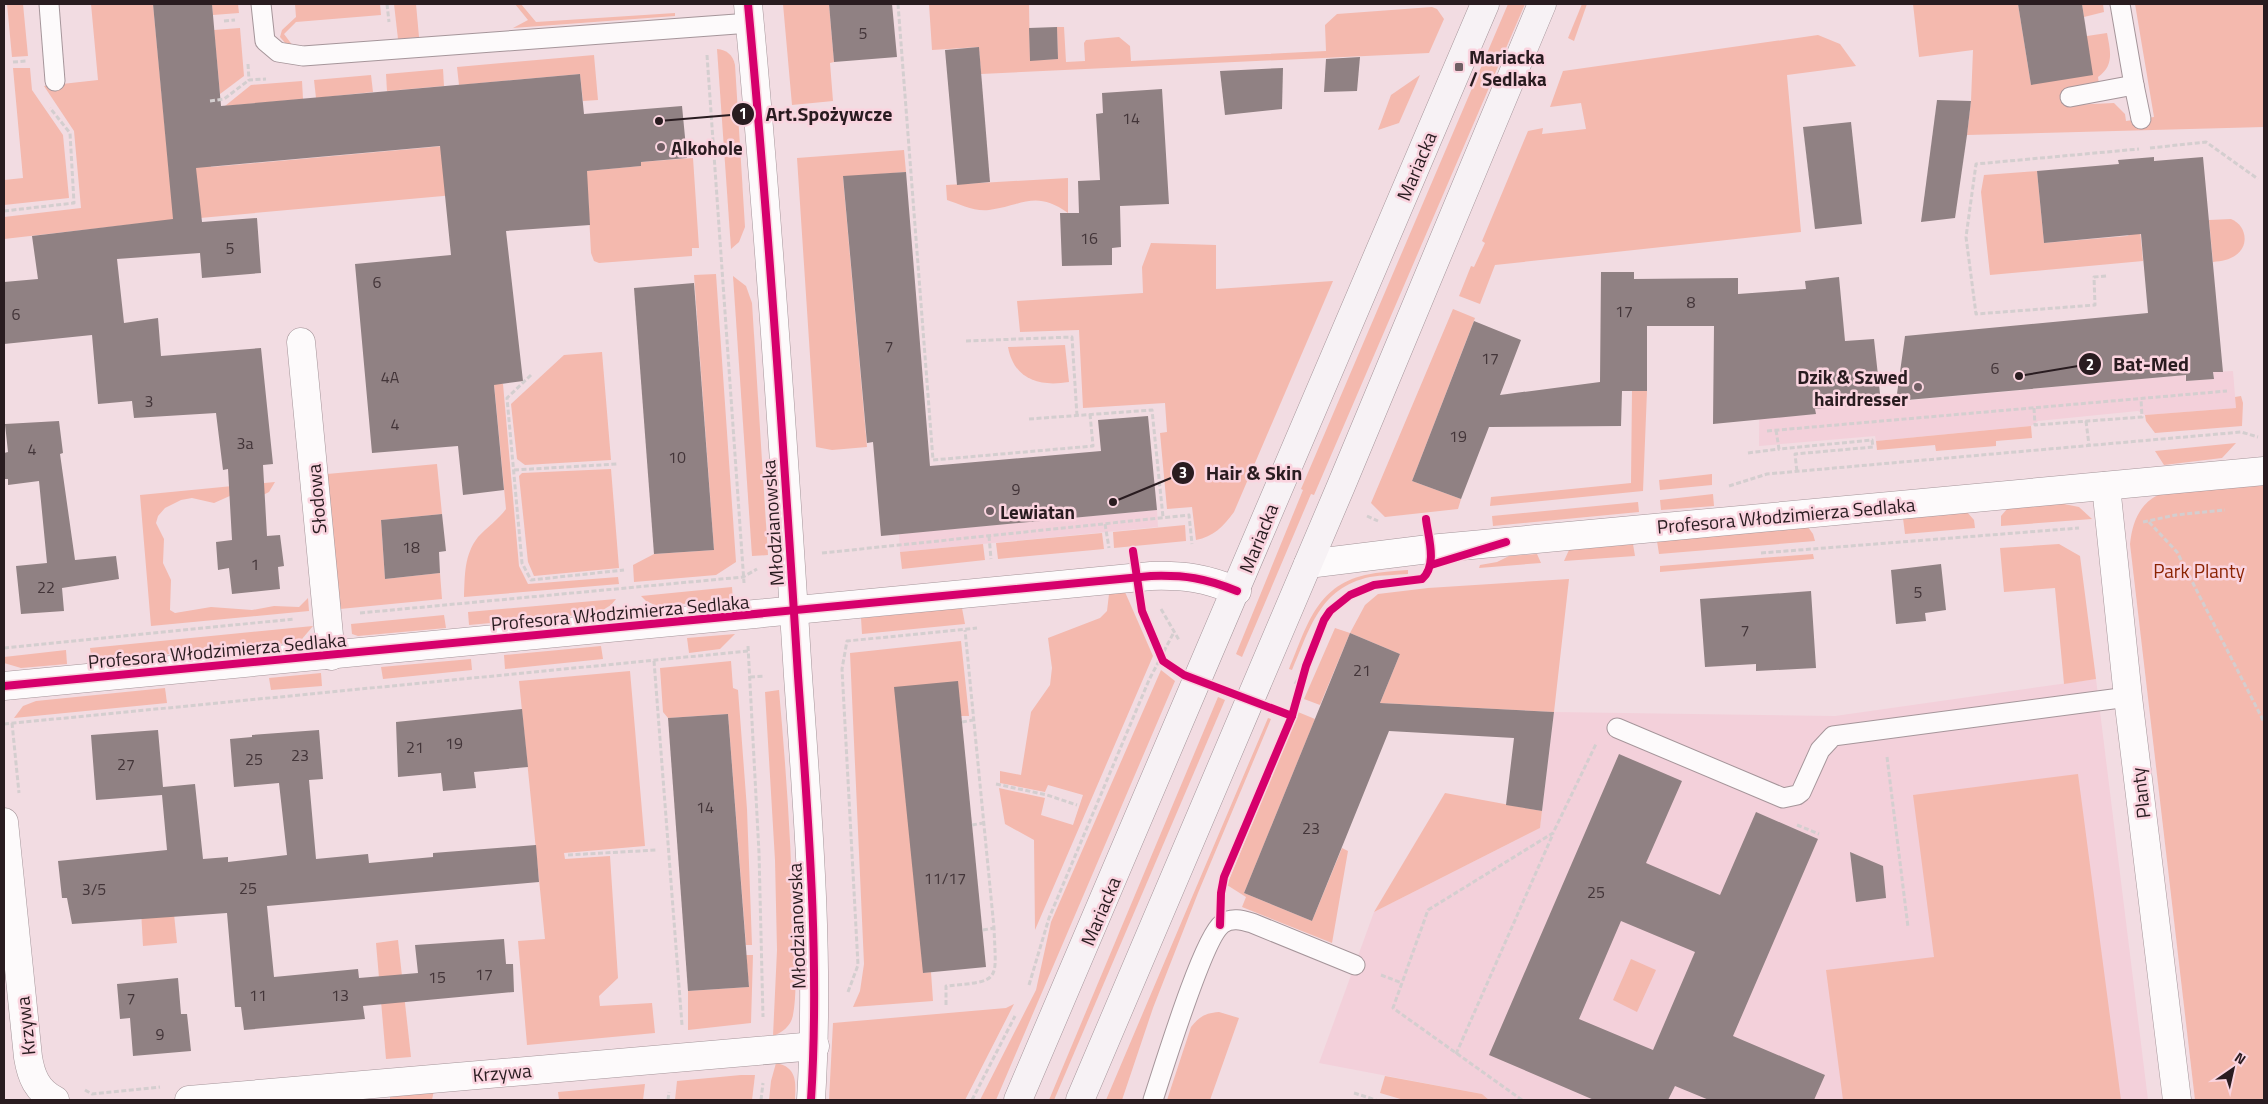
<svg xmlns="http://www.w3.org/2000/svg" width="2268" height="1104" font-family="'Titillium Web',sans-serif">
  <rect width="100%" height="100%" fill="#f2dce2"/>
  <g fill="#f3d0da">
    <path d="M1760,332L1783,417L1815,414V409L2185,375L2186,381L2214,379L2213,372L2233,371L2236,408L2145,415L2138,411L2038,421L2031,426L1876,441L1875,436L1759,446Z"/>
    <path d="M1157,510L1158,527L900,552L899,534Z"/>
    <path d="M2096,679L2148,1100H1489L1482,1094L1319,1063L1374,912L1540,828L1554,712L1835,716Z"/>
  </g>
  <g fill="#f4b9ae">
    <path d="M7,4H23L28,56L12,57Z"/>
    <path d="M91,4H153L169,171L196,169V162L210,160L211,167L555,136L553,174L641,166V162L693,158L699,248H692V256L599,263L594,261L591,253L588,195L533,188L144,223L4,239V217L81,208L74,131L44,86L98,80Z"/>
    <path d="M212,4H238L239,13L213,15Z"/>
    <path d="M295,4H380L381,15L296,22L284,34L293,46L286,44L280,37L282,30L296,17Z"/>
    <path d="M394,4H416L419,37L398,39Z"/>
    <path d="M515,4H521L536,22L675,13V16L513,28L528,20Z"/>
    <path d="M783,4H829L834,62L830,63L833,101L792,105Z"/>
    <path d="M929,4H1029L1030,60L1058,59L1057,27H1064L1066,62L1085,61L1084,43L1086,40L1119,37L1130,46L1131,61L1326,51L1325,25L1337,14L1432,7L1437,9L1444,19L1429,53L981,74L979,47L932,50Z"/>
    <path d="M1508,4H1525L1314,495L1311,494L1242,657L1236,654L1303,490L1301,489Z"/>
    <path d="M1582,4H1587L1574,41L1568,38Z"/>
    <path d="M1913,4H2018L2031,85L2087,36L2107,33C2110,50 2115,65 2098,77L2099,84L2071,105L2114,103L2125,114L2126,121L2154,117L2135,4H2264V127L1967,135L1971,101L1973,50L1919,57Z"/>
    <path d="M2082,4H2103L2104,12L2084,17Z"/>
    <path d="M240,28L244,76L220,94L214,30Z"/>
    <path d="M1818,35L1840,44L1856,66L1787,75L1801,232L1495,265L1480,304L1459,296L1471,266L1474,267L1485,243L1482,241L1528,131L1543,128L1542,134L1586,129L1581,103L1550,107L1563,71Z"/>
    <path d="M717,49C727,50 733,55 735,65L745,227L739,242L731,249Z"/>
    <path d="M594,55L598,100L583,101L580,74L459,85L457,67Z"/>
    <path d="M13,68H30L32,90L63,135L69,198L4,205V180L23,178Z"/>
    <path d="M443,69L444,86L387,91L386,74Z"/>
    <path d="M371,75L373,92L316,98L314,80Z"/>
    <path d="M1420,75L1399,123L1378,130L1391,95Z"/>
    <path d="M302,81L303,99L225,106L251,85Z"/>
    <path d="M904,150L906,172L843,177L867,447L832,450L816,447L797,158Z"/>
    <path d="M2037,171L2044,243L2127,236L2140,230L2143,261L1990,275L1981,192L1984,175Z"/>
    <path d="M1068,178V213C1035,189 1022,206 989,210C975,212 959,204 947,200L946,185Z"/>
    <path d="M2231,219C2246,225 2250,245 2236,255C2229,260 2222,261 2213,262L2209,220Z"/>
    <path d="M1151,243L1216,245V289L1333,281L1234,512C1224,526 1213,537 1196,540L1192,507L1167,509L1160,433L1167,432L1165,403L1083,408L1079,330L1020,332L1017,301L1143,293L1142,267Z"/>
    <path d="M716,274L736,562L716,575L634,582L633,565L654,554L714,550L694,275Z"/>
    <path d="M733,276L746,286L752,303L768,555L752,556Z"/>
    <path d="M1453,309L1475,318L1412,481L1461,499L1458,509L1385,517L1371,503Z"/>
    <path d="M1065,345L1069,382C1040,387 1014,380 1008,347Z"/>
    <path d="M602,352L611,460L525,465L517,459L511,404L564,355Z"/>
    <path d="M494,384H503L519,566L528,584L618,577L619,584L464,597C465,575 464,555 478,537C487,527 498,520 506,509Z"/>
    <path d="M1632,391H1647L1643,491L1490,506L1491,497L1631,483Z"/>
    <path d="M2241,396L2243,403L2242,426L2155,433L2146,421L2145,415L2236,408L2235,397Z"/>
    <path d="M2031,426L2032,438L1996,441V446L1936,451L1935,445L1877,450L1876,441Z"/>
    <path d="M2236,443L2222,458L2164,465L2155,451Z"/>
    <path d="M437,464L442,514L381,520L385,579L440,573L442,599L340,609L327,474Z"/>
    <path d="M611,469L619,568L534,576L528,562L519,476L522,473Z"/>
    <path d="M1712,474V485L1660,490L1659,480Z"/>
    <path d="M275,482L269,492L263,495H232L214,503L192,498L181,500L165,508L158,516L156,523L164,539L163,563L171,580L170,610L175,613L211,607L252,610L274,606L299,607L308,598L309,611L151,626L140,495Z"/>
    <path d="M2264,484V1100H2195L2130,544C2132,524 2139,504 2158,495Z"/>
    <path d="M1713,494L1714,506L1661,510L1660,500Z"/>
    <path d="M1638,502L1639,512L1493,526L1492,516Z"/>
    <path d="M2059,503L2079,507L2092,519L2001,526V516L2007,509Z"/>
    <path d="M1967,512L1974,520L1975,528L1905,534L1903,518Z"/>
    <path d="M1185,525L1186,541L1114,548L1113,532Z"/>
    <path d="M1808,527L1813,534L1815,541L1659,554L1657,541Z"/>
    <path d="M1102,533L1104,549L998,559L996,543Z"/>
    <path d="M983,544L985,560L902,569L900,552Z"/>
    <path d="M1633,544L1635,556L1564,561L1569,550Z"/>
    <path d="M2059,544L2080,556L2096,679L2064,684L2055,588L2004,592L2000,548Z"/>
    <path d="M1537,554L1541,563L1479,568L1480,565L1497,562L1509,556Z"/>
    <path d="M1813,554L1814,559L1660,572V566Z"/>
    <path d="M1408,570V574C1396,575 1382,575 1370,577C1319,588 1310,629 1292,670L1289,669C1307,627 1315,587 1365,575C1379,572 1394,571 1408,570Z"/>
    <path d="M1569,579L1554,712L1380,703L1400,654L1350,633L1320,705L1304,699L1335,628L1350,633L1365,605L1378,594L1428,588Z"/>
    <path d="M732,587L733,600L657,606L646,601L641,596Z"/>
    <path d="M1125,592L1153,656L1035,930L1034,840L1005,824L999,788L1045,798L1041,815L1073,825L1083,795L1048,785L1045,792L1000,783V771L1021,775L1031,712L1050,685L1052,668L1048,638L1100,618L1107,611L1109,594Z"/>
    <path d="M616,599L611,605L598,613L469,625L468,612Z"/>
    <path d="M962,608L965,624L862,634L861,618Z"/>
    <path d="M444,615L446,628L358,636L352,634L351,624Z"/>
    <path d="M313,626L302,639L289,643L92,661L90,648Z"/>
    <path d="M735,634L720,649L689,653L687,638Z"/>
    <path d="M961,641L969,716H961L923,973L931,972L933,1001L853,1007L860,991L864,964L850,653Z"/>
    <path d="M601,646L603,659L505,669L504,655Z"/>
    <path d="M66,650L67,664L21,668L4,663V657Z"/>
    <path d="M471,659L472,670L383,679L381,667Z"/>
    <path d="M731,661L733,688L738,690L747,809L752,945H746L728,714L668,718L663,712L660,668Z"/>
    <path d="M1161,670L1175,681L996,1100H980L1036,990L1051,922Z"/>
    <path d="M630,671L645,846L564,853L565,859L610,856L618,978L599,996L600,1006L652,1003L655,1033L527,1045L518,941L545,939L519,681Z"/>
    <path d="M321,673L322,686L271,690L269,678Z"/>
    <path d="M165,688L167,703L14,718L23,706L36,701Z"/>
    <path d="M779,690C786,770 792,850 793,931C794,958 798,988 793,1015C791,1026 783,1032 773,1036L777,950L775,860L765,692Z"/>
    <path d="M1218,697L1225,700L1054,1100H1049Z"/>
    <path d="M1298,712L1315,719L1244,893L1312,921L1342,848L1348,851L1332,943L1242,907L1246,897L1227,885Z"/>
    <path d="M1268,718L1271,719L1198,893L1153,1008L1122,1100H1106Z"/>
    <path d="M2078,774L2121,1100H1843L1826,970L1934,957L1913,795Z"/>
    <path d="M1445,793L1542,811L1540,828L1374,912Z"/>
    <path d="M138,857L170,875L177,943L143,946Z"/>
    <path d="M398,940L411,1057L386,1059L376,943Z"/>
    <path d="M746,955H753L751,1023L688,1030V991L749,987Z"/>
    <path d="M1631,959L1656,970L1637,1012L1613,1000Z"/>
    <path d="M1014,1004L965,1100H829L833,1023L1006,1008Z"/>
    <path d="M1219,1012L1239,1018L1210,1100H1167L1191,1027C1199,1017 1205,1013 1219,1012Z"/>
    <path d="M776,1063C797,1067 796,1082 795,1100H769L771,1081Z"/>
    <path d="M741,1075H755L752,1100H675L677,1081Z"/>
    <path d="M1385,1076L1482,1094L1489,1100H1404L1380,1093Z"/>
    <path d="M645,1084L643,1100H559L558,1092Z"/>
    <path d="M434,1090L432,1100H390V1095Z"/>
  </g>
  <g fill="#908183" fill-rule="evenodd">
    <path d="M153,4H212L221,106L580,74L584,114L682,106L687,158L641,162V166L587,171L590,225L506,231L523,381L494,385L504,490L463,495L458,446L372,453L355,264L451,255L440,146L196,168L202,222L257,218L261,273L202,278L200,253L117,259L124,323L158,318L161,356L261,348L273,464L263,465L267,536L280,535L284,566L278,567L280,589L232,594L229,568L218,570L216,542L232,540L228,469L223,470L216,413L134,418L132,401L98,404L92,335L4,344V282L38,279L32,236L173,219Z"/>
    <path d="M829,4H892L897,57L834,62Z"/>
    <path d="M2018,4H2082L2093,75L2031,85Z"/>
    <path d="M1057,27L1058,59L1030,61L1029,28Z"/>
    <path d="M979,47L990,182L957,185L945,50Z"/>
    <path d="M1360,57L1357,91L1324,92L1326,59Z"/>
    <path d="M1283,68L1282,109L1225,115L1220,71Z"/>
    <path d="M1162,89L1169,204L1120,206L1121,247L1112,248V265L1062,266L1060,213H1079L1078,181L1100,180L1096,114L1103,113L1102,93Z"/>
    <path d="M1937,100L1971,101L1967,135L1955,218L1921,222Z"/>
    <path d="M1851,122L1862,224L1815,229L1803,127Z"/>
    <path d="M2154,157V161L2203,157L2223,372H2213L2214,379L2186,381V375L1896,401L1905,336L2148,313L2141,234L2044,243L2037,171L2119,164L2118,160Z"/>
    <path d="M906,172L930,466L1101,451L1098,420L1148,416L1157,510L881,536L873,442L867,443L843,176Z"/>
    <path d="M1601,272H1634V279L1738,278V294L1806,289L1805,281L1839,277L1845,341L1874,339L1881,403L1815,409L1816,414L1713,424L1714,326H1647V391H1622L1621,426L1489,427L1461,499L1412,481L1474,321L1521,340L1500,395L1600,382Z"/>
    <path d="M694,283L714,550L654,554L634,288Z"/>
    <path d="M59,421L63,453L60,454L75,560L116,556L119,579L62,588L64,611L21,614L16,566L47,563L39,481L8,485V479H4V453L8,452L5,424Z"/>
    <path d="M442,514L446,551L439,552L440,573L385,579L381,520Z"/>
    <path d="M1941,564L1946,610L1925,613L1926,621L1896,624L1891,570Z"/>
    <path d="M1811,591L1816,668L1756,671V664L1705,667L1700,599Z"/>
    <path d="M1350,633L1400,654L1380,703L1554,712L1542,811L1506,805L1514,738L1389,731L1312,921L1244,893Z"/>
    <path d="M958,681L986,967L923,973L894,687Z"/>
    <path d="M522,709L528,767L474,772L476,788L443,791L441,773L398,777L396,722Z"/>
    <path d="M728,714L749,987L688,991L668,718Z"/>
    <path d="M158,730L163,787L195,784L203,859L228,857V862L287,855L279,783L234,787L230,739L252,737V735L319,730L323,779L309,780L316,859L368,854L369,863L433,857V853L536,845L539,882L267,906L274,977L358,969L359,978L418,973L415,945L504,939L506,964H513L514,992L363,1006L365,1019L244,1030L241,1007H235L227,913L72,924L67,898H62L58,861L167,850L162,795L96,800L91,735Z"/>
    <path d="M1619,754L1682,781L1646,863L1720,895L1756,812L1818,839L1733,1036L1825,1075L1814,1100H1709L1675,1086L1668,1100H1594L1489,1055ZM1621,921L1695,952L1653,1050L1579,1019Z"/>
    <path d="M1850,852L1883,866L1886,898L1856,902Z"/>
    <path d="M178,978L181,1014H187L191,1051L133,1056L130,1018L120,1019L117,984Z"/>
  </g>
  <g fill="none" stroke-linecap="round" stroke-linejoin="round">
    <g stroke="#a5959a" stroke-width="21">
      <g id="service">
        <path d="M49,4L55,81"/>
        <path d="M261,4L265,41L278,52L303,56L750,23"/>
        <path d="M2120,4L2134,85"/>
        <path d="M2070,97L2134,85L2141,119"/>
        <path d="M1617,728L1783,798L1797,795L1801,792L1820,750L1833,736L2128,697"/>
        <path d="M1153,1100C1163,1070 1203,938 1222,924C1231,917 1242,920 1252,923L1355,965"/>
      </g>
    </g>
    <g stroke="#a5959a" stroke-width="29">
      <g id="minor">
        <path d="M748,4C769,227 784,452 798,676C808,817 820,959 811,1100"/>
        <path d="M301,342L331,656"/>
        <path d="M2106,486L2128,697L2177,1100"/>
        <path d="M1308,564L1429,549L2264,471"/>
        <path d="M4,686L1151,576C1185,575 1205,578 1237,591"/>
        <path d="M4,822L28,1057C31,1076 37,1091 55,1100"/>
        <path d="M189,1100L815,1046"/>
      </g>
    </g>
    <g stroke="#a5959a" stroke-width="29">
      <g id="secondary">
        <path d="M1018,1100L1485,4"/>
        <path d="M1080,1100L1341,486L1542,4"/>
      </g>
    </g>
    <g stroke="#d4cecf" stroke-width="3" stroke-dasharray="5 2.5" stroke-linecap="butt">
      <path d="M387,4L389,22"/>
      <path d="M898,4L933,460L1093,446L1090,414"/>
      <path d="M224,21L235,20"/>
      <path d="M707,55L744,583"/>
      <path d="M13,62L27,61"/>
      <path d="M248,64L249,80L266,79"/>
      <path d="M210,101L224,99L249,80"/>
      <path d="M2150,148L2206,142L2258,179"/>
      <path d="M4,211L74,203L70,133L50,108"/>
      <path d="M2106,276L2094,277L2095,305L1976,314L1966,237L1976,164L2139,149"/>
      <path d="M966,341L1072,337L1077,416"/>
      <path d="M531,375L507,398L522,563L531,580L624,570"/>
      <path d="M2034,408L2035,425L2142,417L2141,399"/>
      <path d="M1029,419L1152,410L1163,517"/>
      <path d="M2086,421L2089,445"/>
      <path d="M1776,430L1779,449L1872,440L1873,447L1795,454L1797,472"/>
      <path d="M1767,431L2227,391"/>
      <path d="M1748,453L1779,449"/>
      <path d="M514,470L617,464"/>
      <path d="M1729,486L1767,474L2241,432L2258,437"/>
      <path d="M1367,516L1378,521"/>
      <path d="M2143,522L2176,515L2225,510"/>
      <path d="M2149,522L2177,552L2264,722"/>
      <path d="M1105,524L1109,548"/>
      <path d="M989,536L991,559"/>
      <path d="M822,553L1189,515L1192,544"/>
      <path d="M1761,553L2079,528"/>
      <path d="M1161,609L1179,640"/>
      <path d="M360,613L743,577L757,569"/>
      <path d="M748,646L759,853L763,1017"/>
      <path d="M4,648L294,619"/>
      <path d="M654,661L682,1025"/>
      <path d="M750,677L765,676"/>
      <path d="M1295,684L1306,666"/>
      <path d="M962,722L973,720"/>
      <path d="M12,723L19,793"/>
      <path d="M4,724L748,651"/>
      <path d="M1887,757L1908,927"/>
      <path d="M996,784L1047,795L1077,805"/>
      <path d="M972,825L983,823"/>
      <path d="M1797,825L1819,834"/>
      <path d="M568,855L656,850"/>
      <path d="M983,930L994,928"/>
      <path d="M1381,975L1402,983"/>
      <path d="M1029,985L1049,918L1149,680L1174,632"/>
      <path d="M848,992L858,965L842,669L847,641L977,628"/>
      <path d="M946,1005V986C1002,981 996,982 994,928L965,630"/>
      <path d="M1456,1054L1553,834"/>
      <path d="M85,1090L92,1094L160,1087"/>
      <path d="M1354,1093L1376,1100"/>
      <path d="M668,1100L669,1092"/>
      <path d="M761,1100L763,1083"/>
      <path d="M972,1100L1015,1016"/>
      <path d="M1522,1100L1393,1008L1428,910L1553,833L1596,744"/>
    </g>
    <use href="#service" stroke="#fdfafb" stroke-width="19"/>
    <use href="#minor" stroke="#fdfafb" stroke-width="28"/>
    <use href="#secondary" stroke="#f7f2f5" stroke-width="28"/>
    <g stroke="#fad4df" stroke-width="11">
      <g id="cycleway">
        <path d="M748,4C769,227 784,452 798,676C808,817 820,959 811,1100"/>
        <path d="M1133,551L1142,611L1163,661L1184,675L1292,716"/>
        <path d="M1431,565L1506,542"/>
        <path d="M4,686L1151,576C1185,575 1205,578 1237,591"/>
        <path d="M1220,925L1221,893L1224,877L1292,716L1306,666L1324,620L1330,611L1350,595L1374,585L1422,579C1438,565 1428,537 1426,519"/>
      </g>
    </g>
    <use href="#cycleway" stroke="#d6006c" stroke-width="8"/>
  </g>
  <g fill="#6f5f64" stroke="#fad4df" stroke-width="2">
    <rect x="1454" y="62" width="10" height="10" rx="2.5"/>
    <circle cx="661" cy="147" r="5"/>
    <circle cx="1918" cy="387" r="5"/>
    <circle cx="990" cy="511" r="5"/>
  </g>
  <g text-anchor="middle" dominant-baseline="central" stroke-width="5" stroke-linejoin="round" paint-order="stroke">
    <g font-size="16" fill="#433539">
      <text x="863" y="33">5</text>
      <text x="1131" y="118">14</text>
      <text x="1089" y="238">16</text>
      <text x="230" y="248">5</text>
      <text x="377" y="282">6</text>
      <text x="1691" y="302">8</text>
      <text x="1624" y="311">17</text>
      <text x="16" y="314">6</text>
      <text x="889" y="346">7</text>
      <text x="1490" y="358">17</text>
      <text x="1995" y="368">6</text>
      <text x="390" y="377">4A</text>
      <text x="149" y="401">3</text>
      <text x="395" y="424">4</text>
      <text x="1458" y="436">19</text>
      <text x="245" y="443">3a</text>
      <text x="32" y="449">4</text>
      <text x="677" y="457">10</text>
      <text x="1016" y="489">9</text>
      <text x="411" y="547">18</text>
      <text x="255" y="564">1</text>
      <text x="46" y="587">22</text>
      <text x="1918" y="592">5</text>
      <text x="1745" y="630">7</text>
      <text x="1362" y="670">21</text>
      <text x="454" y="743">19</text>
      <text x="415" y="747">21</text>
      <text x="300" y="755">23</text>
      <text x="254" y="759">25</text>
      <text x="126" y="764">27</text>
      <text x="705" y="807">14</text>
      <text x="1311" y="828">23</text>
      <text x="945" y="878">11/17</text>
      <text x="248" y="888">25</text>
      <text x="94" y="889">3/5</text>
      <text x="1596" y="892">25</text>
      <text x="484" y="974">17</text>
      <text x="437" y="977">15</text>
      <text x="258" y="995">11</text>
      <text x="340" y="995">13</text>
      <text x="131" y="998">7</text>
      <text x="160" y="1034">9</text>
    </g>
    <g font-size="19" font-weight="bold" fill="#291c20" stroke="#fad4df" text-anchor="start">
      <text x="1469" y="56">Mariacka<tspan x="1469" dy="22">/ Sedlaka</tspan></text>
      <text x="671" y="147">Alkohole</text>
      <text x="1908" y="376" text-anchor="end">Dzik &amp; Szwed<tspan x="1908" dy="22">hairdresser</tspan></text>
      <text x="1000" y="511">Lewiatan</text>
    </g>
    <g font-size="19" fill="#291c20" stroke="#fad4df">
      <text transform="translate(1416 166) rotate(-67)">Mariacka</text>
      <text transform="translate(316 499) rotate(-95)">Słodowa</text>
      <text transform="translate(1786 515) rotate(-5)">Profesora Włodzimierza Sedlaka</text>
      <text transform="translate(772 523) rotate(-94)">Młodzianowska</text>
      <text transform="translate(1258 538) rotate(-68)">Mariacka</text>
      <text transform="translate(620 612) rotate(-5)">Profesora Włodzimierza Sedlaka</text>
      <text transform="translate(217 650) rotate(-5)">Profesora Włodzimierza Sedlaka</text>
      <text transform="translate(2140 793) rotate(-97)">Planty</text>
      <text transform="translate(1100 911) rotate(-67)">Mariacka</text>
      <text transform="translate(796 926) rotate(-92)">Młodzianowska</text>
      <text transform="translate(25 1026) rotate(-96)">Krzywa</text>
      <text transform="translate(502 1072) rotate(-5)">Krzywa</text>
    </g>
    <g font-size="19" fill="#8b2302" stroke="#fad4df">
      <text x="2199" y="570">Park Planty</text>
    </g>
  </g>
  <path fill="none" stroke="#291c20" stroke-width="2" d="M659 121L743 114M2019 376L2090 364M1113 502L1183 473"/>
  <g fill="#291c20" stroke="#fad4df" stroke-width="2">
    <circle cx="659" cy="121" r="5"/>
    <circle cx="2019" cy="376" r="5"/>
    <circle cx="1113" cy="502" r="5"/>
    <circle cx="743" cy="114" r="12"/>
    <circle cx="2090" cy="364" r="12"/>
    <circle cx="1183" cy="473" r="12"/>
  </g>
  <g font-size="15" text-anchor="middle" font-weight="bold" fill="#fff">
    <text x="743" y="119">1</text>
    <text x="2090" y="370">2</text>
    <text x="1183" y="478">3</text>
  </g>
  <g font-size="20" text-anchor="middle" font-weight="bold" fill="#291c20" stroke="#fad4df" stroke-width="5" stroke-linejoin="round" paint-order="stroke">
    <text x="829" y="121">Art.Spożywcze</text>
    <text x="2151" y="371">Bat-Med</text>
    <text x="1254" y="480">Hair &amp; Skin</text>
  </g>
  <rect width="2268" height="1104" fill="none" stroke="#291c20" stroke-width="10"/>
  <g transform="translate(2233 1069) rotate(34)" stroke="#fad4df" stroke-width="4" paint-order="stroke">
  <path d="M0-4L9 19L0 12L-9 19Z" fill="#291c20"/>
  <text y="-8" font-size="14" font-weight="bold" text-anchor="middle" fill="#291c20">N</text>
  </g>
</svg>
